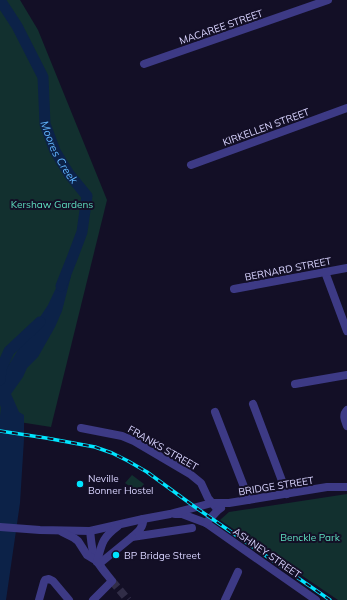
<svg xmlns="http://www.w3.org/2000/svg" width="347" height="600" font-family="Mulish,sans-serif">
  <rect width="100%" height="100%" fill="#130f26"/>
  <g fill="#12302f">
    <path d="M0,0H20L38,30L107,200L51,427L0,419Z"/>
    <path d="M132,475L144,484L138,492L125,483Z"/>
    <path d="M347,494V600H338L220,520L229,512Z"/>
  </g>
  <path fill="#0c2248" d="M64,271L71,276L62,311L55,327L38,357L27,368L23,377L11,394L19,412L24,415V439L20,503L6,600H0V416L1,408L0,405V373L5,371L16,353L48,305Z"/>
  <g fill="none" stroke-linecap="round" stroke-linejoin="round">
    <g stroke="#0c2248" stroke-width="11">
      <path id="s1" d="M0,0L17,26L43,77L45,124L55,151L69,174L87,196L82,232L73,256L61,286"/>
      <path d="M0,380L1,369L9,351L40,322"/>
    </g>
    <path stroke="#312d47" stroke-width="8" stroke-dasharray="8 4" stroke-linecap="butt" d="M112,581L128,600"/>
    <g stroke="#3d3a85" stroke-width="8">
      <path d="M144,64L328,0"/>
      <path d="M191,165L347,108"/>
      <path d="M325,272L347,331"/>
      <path d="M234,289L347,268"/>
      <path d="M295,384L347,375"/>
      <path d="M253,404L287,494"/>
      <path d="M347,410C342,415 345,421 347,426"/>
      <path d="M215,412L246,492L248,500"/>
      <path d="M81,428L122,436L134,441L190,474L201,483L208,498L218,510"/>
      <path d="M175,514H182L206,523L316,600"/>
      <path d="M143,519C144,527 138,532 132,537L192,528"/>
      <path d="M206,523L218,510L221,508"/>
      <path d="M0,527L40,530L90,531L143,519L170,514L212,503H229L327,487H347"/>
      <path d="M90,531C91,537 91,544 93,551C96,563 105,572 112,581L93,600"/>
      <path d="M62,532L74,538L78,541L87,555L97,561"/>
      <path d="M97,562C102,543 102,538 118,526"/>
      <path d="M99,564L132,537"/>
      <path d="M39,600L44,582L45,580L49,579L53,581L69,600"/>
      <path d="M225,600L238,572"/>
    </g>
    <g stroke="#00e5ff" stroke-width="3.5">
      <path id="rail" d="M0,431L46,438L95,447L112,453L128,461L147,472L195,507L330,600"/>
    </g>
    <use href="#rail" stroke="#130f26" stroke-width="2" stroke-dasharray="6" stroke-linecap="butt"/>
  </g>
  <g fill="#00e5ff" stroke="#130f26" stroke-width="1.5">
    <circle cx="80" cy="484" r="4"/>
    <circle cx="116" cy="555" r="4"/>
  </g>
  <g text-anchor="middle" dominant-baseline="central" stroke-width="4" stroke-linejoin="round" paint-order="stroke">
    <g font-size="10" fill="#d9d4ff" stroke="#130f26">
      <text transform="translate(221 27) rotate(-19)">MACAREE STREET</text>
      <text transform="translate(266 127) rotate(-20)">KIRKELLEN STREET</text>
      <text transform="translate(288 269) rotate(-11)">BERNARD STREET</text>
      <text transform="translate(163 448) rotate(30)">FRANKS STREET</text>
      <text transform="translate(276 486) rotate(-9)">BRIDGE STREET</text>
      <text transform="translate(267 553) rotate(35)">ASHNEY STREET</text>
    </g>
    <g font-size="10" fill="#5fe0c0" stroke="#130f26">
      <text x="52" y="204">Kershaw Gardens</text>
      <text x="310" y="537">Benckle Park</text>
    </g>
    <g font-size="10" fill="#d9d4ff" stroke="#130f26" text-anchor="start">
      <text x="88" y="478">Neville<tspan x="88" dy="12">Bonner Hostel</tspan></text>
      <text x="124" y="555">BP Bridge Street</text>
    </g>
    <g font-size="11" font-style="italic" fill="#62b6ff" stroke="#130f26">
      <text stroke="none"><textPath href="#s1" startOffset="167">Moores Creek</textPath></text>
    </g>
  </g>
</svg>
